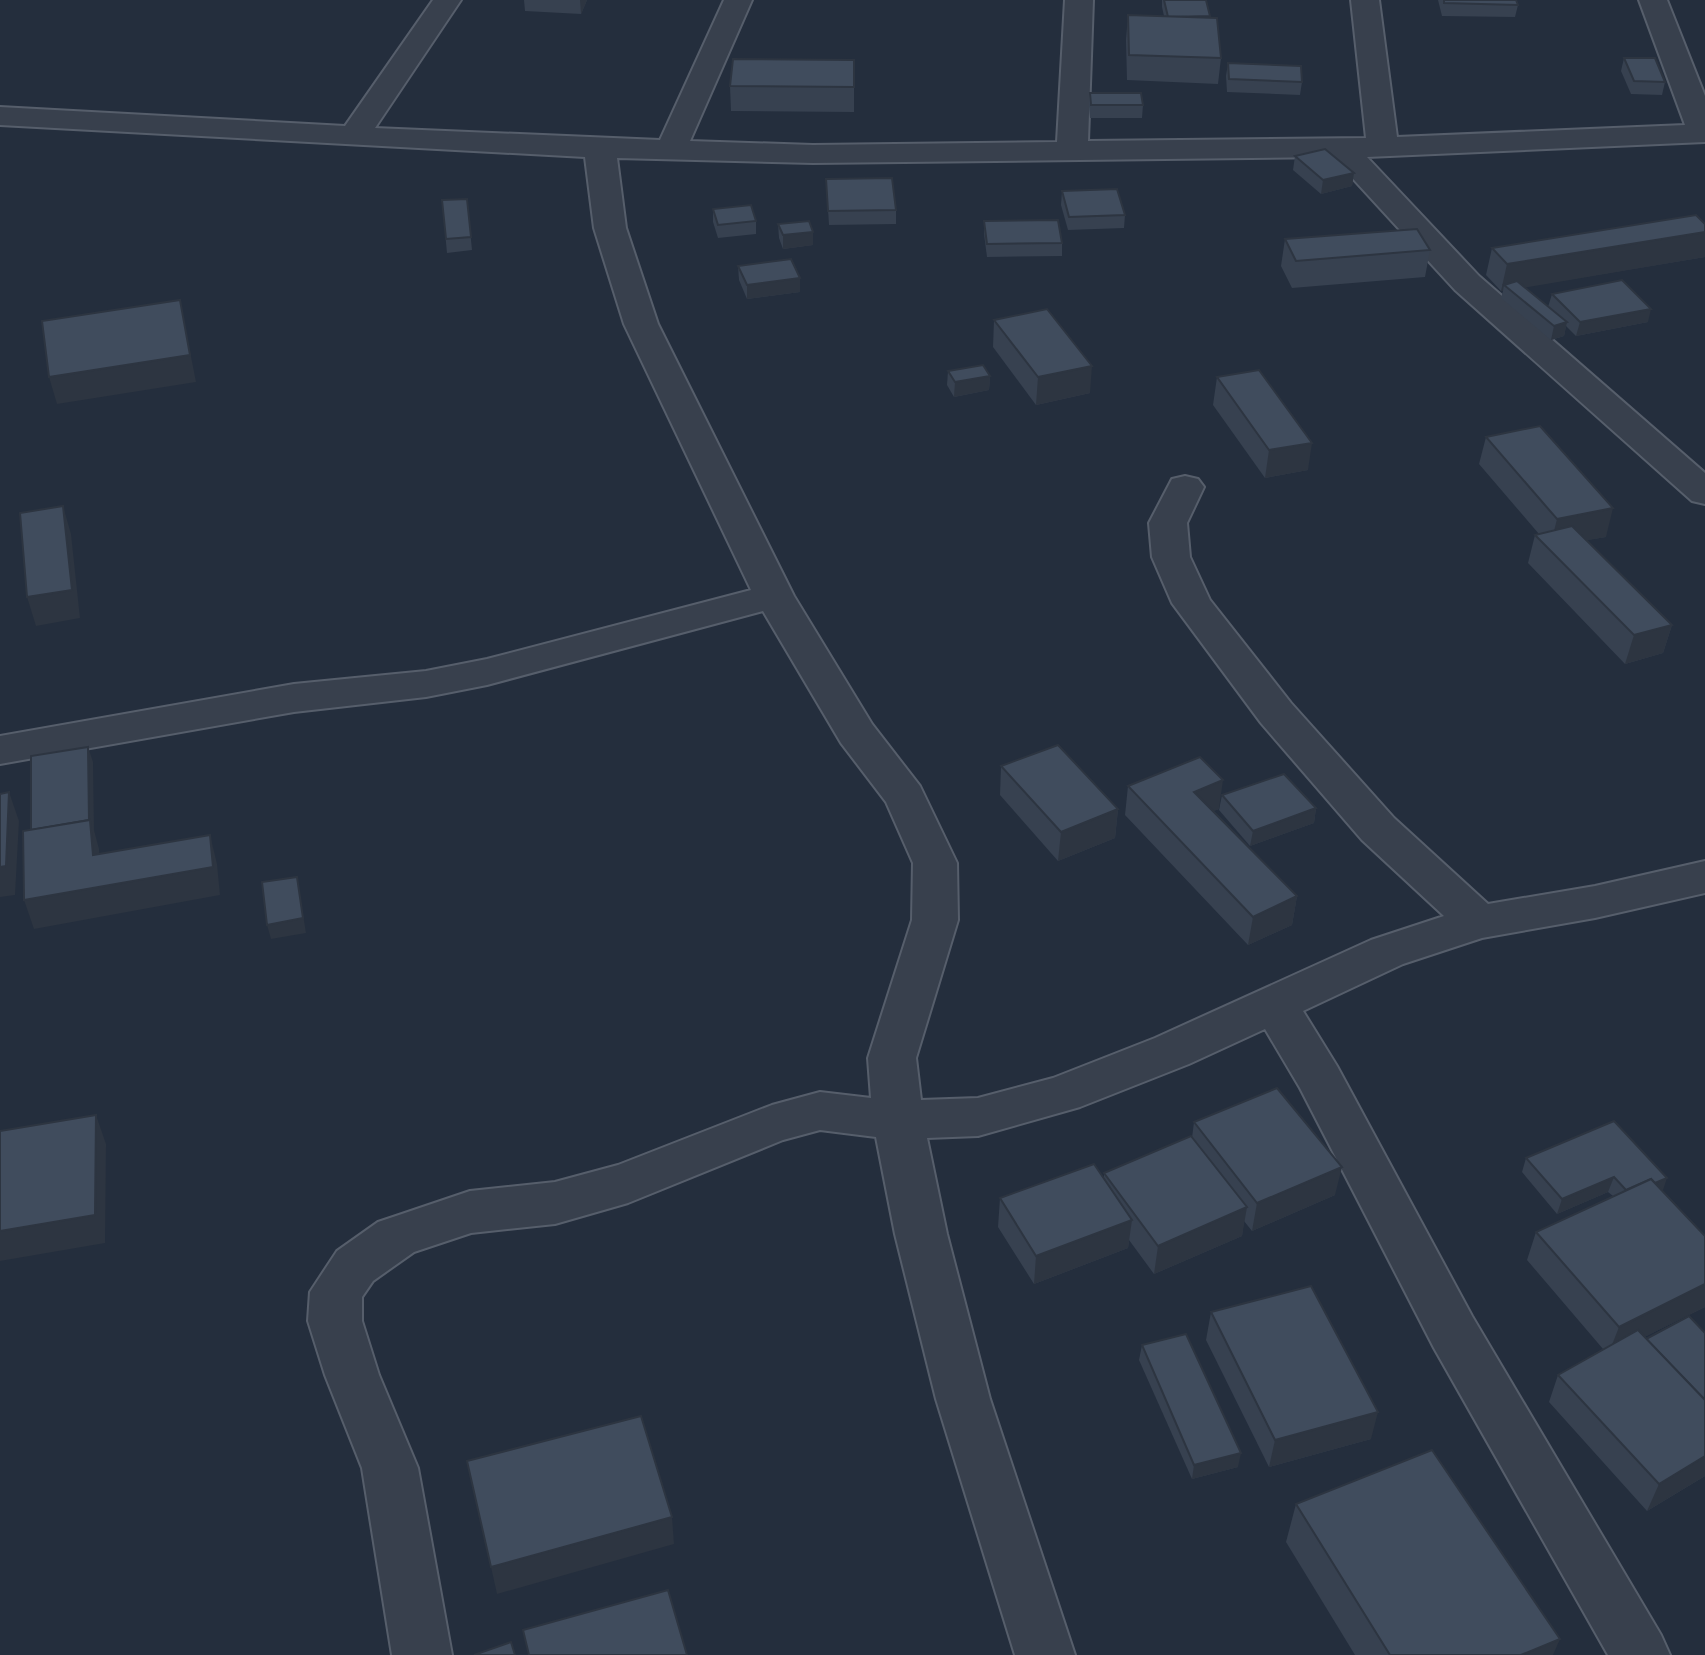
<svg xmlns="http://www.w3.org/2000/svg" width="1705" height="1655" font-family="Figtree,sans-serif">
  <rect width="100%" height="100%" fill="#242e3d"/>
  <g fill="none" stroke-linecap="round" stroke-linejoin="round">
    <g stroke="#565e6b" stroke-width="4">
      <path id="minor" d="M433,0H461L375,128L660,140L724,0H752L690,141L813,145L1057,142L1065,0H1093L1088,141L1366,138L1351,0H1379L1397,137L1685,125L1639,0H1667L1705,96V142L1367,157L1479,276L1705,473V504L1692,501L1455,290L1333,157L813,163L617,158L626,228L658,324L794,596L872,724L920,786L957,863L958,920L916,1058L921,1100L978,1098L1053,1078L1155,1038L1371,940L1444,916L1362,840L1261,723L1172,603L1152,557L1149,523L1172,479L1185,476L1198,479L1204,487L1187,523L1190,557L1210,600L1291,703L1394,818L1488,904L1595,886L1705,861V893L1595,918L1482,938L1403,964L1303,1011L1337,1066L1472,1316L1661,1635L1670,1655H1608L1434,1348L1300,1088L1265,1029L1189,1064L1080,1107L978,1136L927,1138L947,1234L990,1399L1075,1655H1015L936,1399L895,1234L876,1137L820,1130L783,1140L628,1203L555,1224L471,1233L414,1252L373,1281L362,1297V1321L379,1375L418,1468L452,1655H392L362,1468L325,1375L308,1321L310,1292L337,1251L378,1222L396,1216L470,1191L555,1182L618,1165L772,1105L820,1092L871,1098L868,1058L912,920L913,863L886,802L841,743L763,611L487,685L426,697L294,712L0,764V736L294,684L426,671L487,659L751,590L624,324L594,228L585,157L0,125V107L345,126Z"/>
    </g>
    <use href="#minor" fill="#38404d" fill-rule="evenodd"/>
  </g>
  <g fill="#374150">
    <path d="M524,0H587L581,14L525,11Z"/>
    <path d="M1162,0H1206L1221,58L1218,84L1127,80L1126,40L1128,15L1164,16L1162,7Z"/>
    <path d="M1438,0H1516L1518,5L1515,17L1442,16Z"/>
    <path d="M1624,58L1665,82L1662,95L1631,94L1621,71Z"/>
    <path d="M854,60V112L731,111L730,86Z"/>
    <path d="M1228,63L1302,82L1300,95L1227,92L1226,76Z"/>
    <path d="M1090,93L1143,105L1142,118H1090L1089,106Z"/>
    <path d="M1295,156L1354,173L1352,186L1321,194L1293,170Z"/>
    <path d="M826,179L896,210V224L829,225Z"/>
    <path d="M1062,191L1125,215L1124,228L1068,230L1061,205Z"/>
    <path d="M467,199L472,250L447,253L442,200Z"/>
    <path d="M713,209L756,221V234L718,238L713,222Z"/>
    <path d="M984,221L1062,243V256L987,257L984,234Z"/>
    <path d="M778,224L813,245L783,249L779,238Z"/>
    <path d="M1705,224V257L1524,287L1548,307L1552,294L1648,322L1576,336L1566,326L1564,336L1551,340L1501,298L1503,291H1501L1486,275L1492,248Z"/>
    <path d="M1285,239L1430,250L1425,277L1292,288L1281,266Z"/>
    <path d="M738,266L800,278V292L747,299L739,280Z"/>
    <path d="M994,320L1090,393L1036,405L993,347Z"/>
    <path d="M948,371L990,376L989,390L954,397L947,385Z"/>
    <path d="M1217,377L1308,470L1265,478L1213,405Z"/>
    <path d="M1486,437L1606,537L1586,540L1672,625L1663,653L1625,664L1528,563L1535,535L1539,534L1479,464Z"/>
    <path d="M1001,766L1118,809L1115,838L1058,861L1000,795Z"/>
    <path d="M1128,786L1219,809L1213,811L1297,896L1292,925L1248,945L1125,815Z"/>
    <path d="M1222,795L1316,808L1314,823L1250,846L1219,810Z"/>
    <path d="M1614,1121L1663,1191L1705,1236V1307L1644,1337L1646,1339L1705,1333V1476L1647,1511L1549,1402L1558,1375L1603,1349L1527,1260L1536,1232L1613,1196L1608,1192L1557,1214L1522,1172L1526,1158Z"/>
    <path d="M1194,1122L1335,1195L1252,1231L1244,1221L1242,1236L1154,1274L1129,1240L1128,1248L1034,1284L998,1227L1000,1198L1104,1178V1173L1192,1138Z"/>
    <path d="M1211,1312L1371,1439L1269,1467L1206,1340Z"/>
    <path d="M1142,1345L1238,1467L1192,1479L1139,1360Z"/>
    <path d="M1296,1504L1553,1655H1355L1286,1542Z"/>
  </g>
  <g fill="#2d3541">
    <path d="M580,0H587L581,14Z"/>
    <path d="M1354,173L1352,186L1321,194L1323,180Z"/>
    <path d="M813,232V245L783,249V235Z"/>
    <path d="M1705,232V257L1510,290L1504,285L1503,291H1501L1507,264Z"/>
    <path d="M800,278V292L747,299V285Z"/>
    <path d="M180,300L196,382L57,404L49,377Z"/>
    <path d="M1651,309L1648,322L1576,336L1580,322Z"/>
    <path d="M1567,322L1564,336L1551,340L1554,326Z"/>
    <path d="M1092,366L1090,393L1036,405L1038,377Z"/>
    <path d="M990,376L989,390L954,397L955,382Z"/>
    <path d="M1312,443L1308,470L1265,478L1269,450Z"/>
    <path d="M63,506L71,534L80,618L36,626L27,597Z"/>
    <path d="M1613,508L1606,537L1550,547L1557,519Z"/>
    <path d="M1672,625L1663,653L1625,664L1634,635Z"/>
    <path d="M88,747L93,762L94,830L99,849L102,884L36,847Z"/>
    <path d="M1223,780L1219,809L1190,820L1194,792Z"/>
    <path d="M9,792L19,821L15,895L0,897V867Z"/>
    <path d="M1316,808L1314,823L1250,846L1253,831Z"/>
    <path d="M1118,809L1115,838L1058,861L1061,832Z"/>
    <path d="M210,835L217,864L220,895L34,929L24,900Z"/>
    <path d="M297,877L306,933L271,939L267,925Z"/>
    <path d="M1297,896L1292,925L1248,945L1253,917Z"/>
    <path d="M96,1115L106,1144L105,1243L0,1261V1231Z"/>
    <path d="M1342,1167L1335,1195L1252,1231L1257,1203Z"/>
    <path d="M1614,1177L1608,1192L1557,1214L1562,1199Z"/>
    <path d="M1667,1178L1662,1193L1630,1195Z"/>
    <path d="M1247,1207L1242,1236L1154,1274L1158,1246Z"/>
    <path d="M1132,1220L1128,1248L1034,1284L1036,1256Z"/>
    <path d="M1705,1284V1307L1608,1355L1619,1327Z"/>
    <path d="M1378,1412L1371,1439L1269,1467L1275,1440Z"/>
    <path d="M1241,1453L1238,1467L1192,1479L1194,1465Z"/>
    <path d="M1705,1456V1476L1647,1511L1659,1484Z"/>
    <path d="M672,1517L674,1544L497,1594L491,1567Z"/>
    <path d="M1560,1639L1553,1655H1521Z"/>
  </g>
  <g fill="#404c5d" stroke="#2d3541" stroke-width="2">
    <path d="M1164,0H1206L1210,16L1168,17Z"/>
    <path d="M1444,0H1516L1518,5L1444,3Z"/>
    <path d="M1128,15L1217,18L1221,58L1129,55Z"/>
    <path d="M1624,58H1655L1665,82L1634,81Z"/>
    <path d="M733,59L854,60V87L730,86Z"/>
    <path d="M1228,63L1301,66L1302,82L1229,79Z"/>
    <path d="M1090,93H1141L1143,105H1091Z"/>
    <path d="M1325,149L1354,173L1323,180L1295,156Z"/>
    <path d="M892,178L896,210L828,211L826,179Z"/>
    <path d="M1117,189L1125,215L1069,217L1062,191Z"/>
    <path d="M467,199L471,237L446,239L442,200Z"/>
    <path d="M751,205L756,221L718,225L713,209Z"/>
    <path d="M1696,215L1705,224V232L1507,264L1492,248Z"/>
    <path d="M1058,220L1062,243L987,244L984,221Z"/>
    <path d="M809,221L813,232L783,235L778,224Z"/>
    <path d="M1417,229L1430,250L1296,261L1285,239Z"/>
    <path d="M791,259L800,278L747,285L738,266Z"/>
    <path d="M1622,280L1651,309L1580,322L1552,294Z"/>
    <path d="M1517,281L1567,322L1554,326L1504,285Z"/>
    <path d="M180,300L190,355L49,377L42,321Z"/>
    <path d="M1047,309L1092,366L1038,377L994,320Z"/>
    <path d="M983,365L990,376L955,382L948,371Z"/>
    <path d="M1259,370L1312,443L1269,450L1217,377Z"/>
    <path d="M1540,426L1613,508L1557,519L1486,437Z"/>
    <path d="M63,506L72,590L27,597L20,513Z"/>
    <path d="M1572,526L1672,625L1634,635L1535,535Z"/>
    <path d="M1058,745L1118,809L1061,832L1001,766Z"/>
    <path d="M88,747L89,820L31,830V756Z"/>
    <path d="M1200,757L1223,780L1194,792L1297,896L1253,917L1128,786Z"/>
    <path d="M1284,774L1316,808L1253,831L1222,795Z"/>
    <path d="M9,792L6,866L0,867V794Z"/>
    <path d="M90,820L93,855L210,835L213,867L24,900L23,831Z"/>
    <path d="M297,877L303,918L267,925L262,882Z"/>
    <path d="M1277,1088L1342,1167L1257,1203L1194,1122Z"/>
    <path d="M96,1115L95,1215L0,1231V1131Z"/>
    <path d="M1614,1121L1667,1178L1655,1183L1651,1179L1626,1190L1614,1177L1562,1199L1526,1158Z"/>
    <path d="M1191,1136L1247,1207L1158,1246L1104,1173Z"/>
    <path d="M1094,1164L1132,1220L1036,1256L1000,1198Z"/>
    <path d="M1651,1179L1705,1236V1284L1619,1327L1536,1232Z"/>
    <path d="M1311,1286L1378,1412L1275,1440L1211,1312Z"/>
    <path d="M1689,1316L1705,1333V1400L1646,1339Z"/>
    <path d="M1638,1330L1705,1400V1456L1659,1484L1558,1375Z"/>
    <path d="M1186,1334L1241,1453L1194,1465L1142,1345Z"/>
    <path d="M641,1416L672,1517L491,1567L467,1461Z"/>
    <path d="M1432,1450L1560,1639L1521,1655H1390L1296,1504Z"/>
    <path d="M668,1590L687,1655H529L523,1630Z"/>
    <path d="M511,1642L515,1655H474Z"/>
  </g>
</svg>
